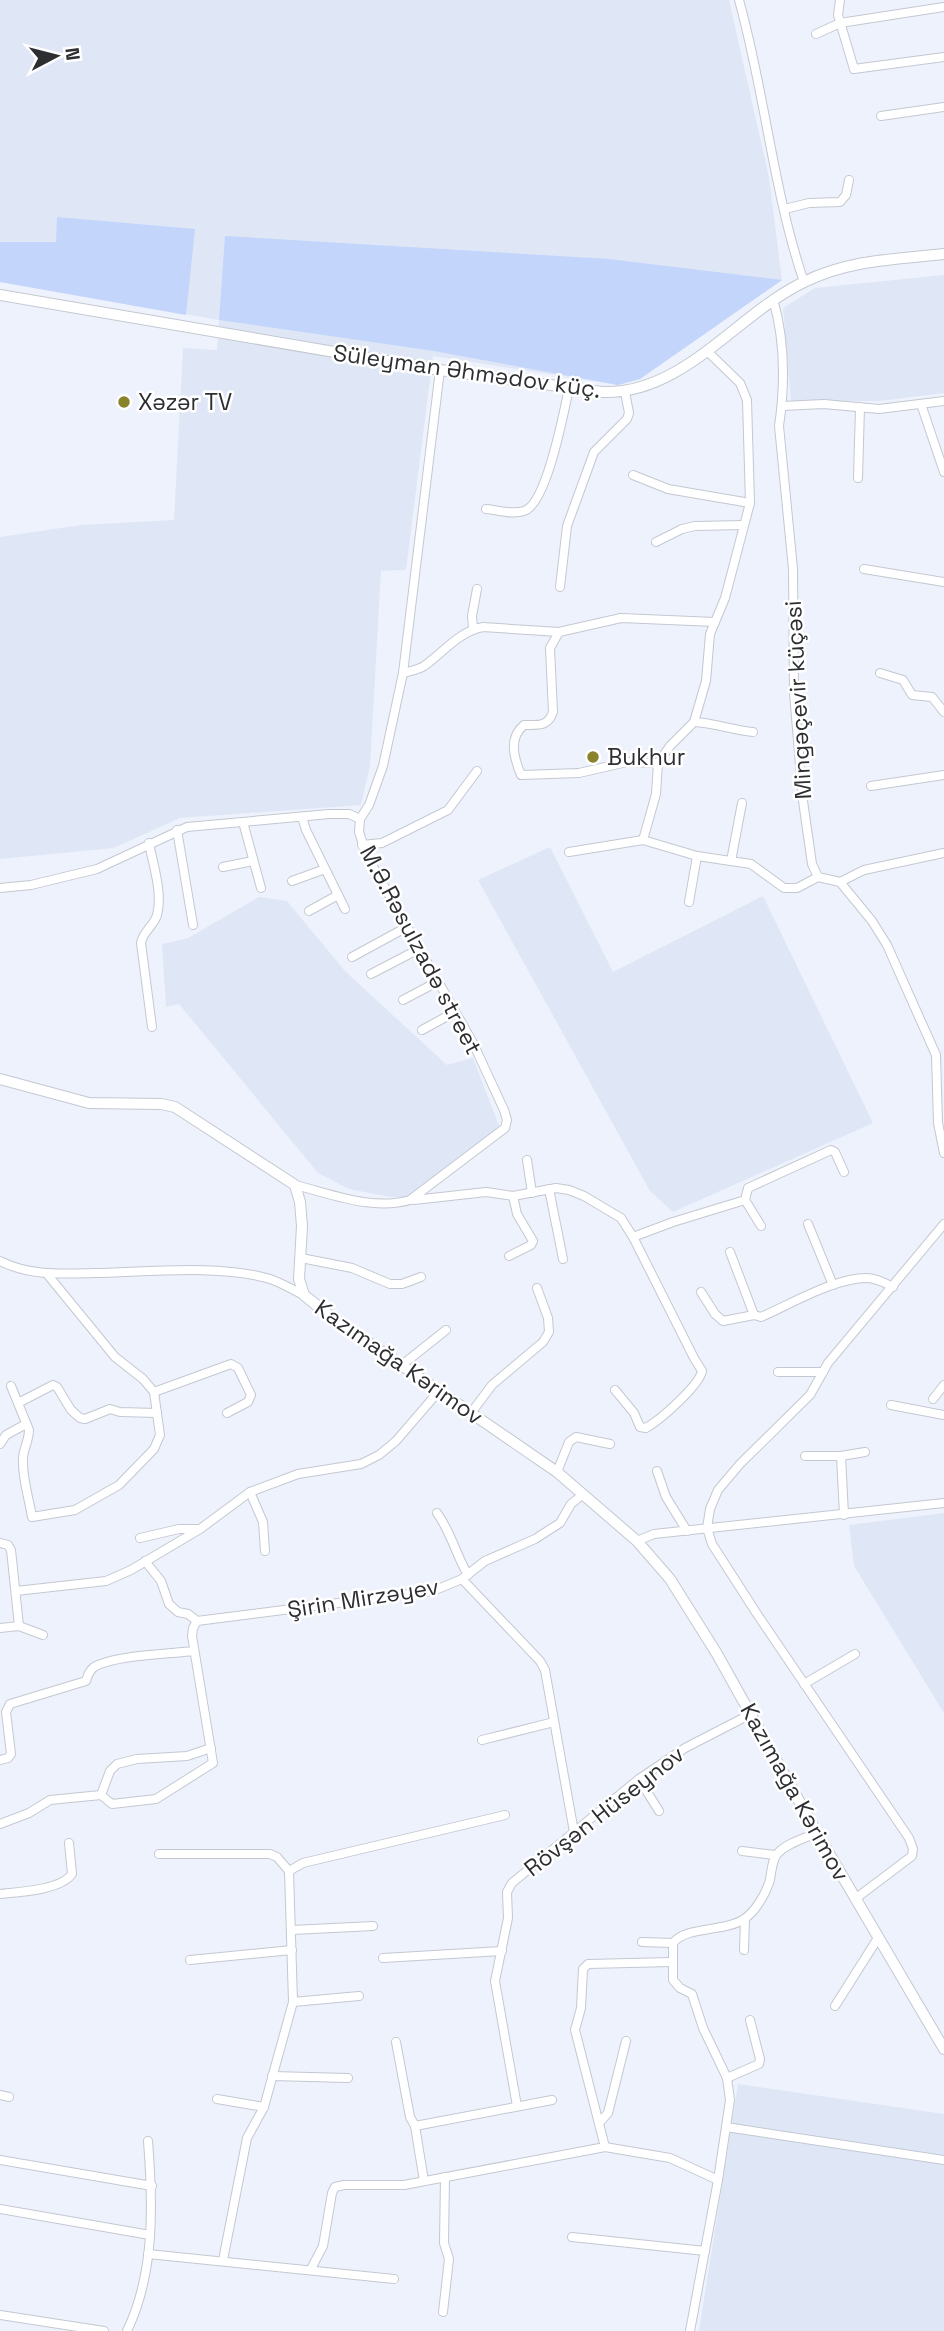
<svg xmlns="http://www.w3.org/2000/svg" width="944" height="2331" font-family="'Space Grotesk',sans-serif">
  <rect width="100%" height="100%" fill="#eef2fc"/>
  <g fill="#dfe7f7">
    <path d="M0,0H729L769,177L782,280L640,379L618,385L433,356L406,570L381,571L370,766L361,805L180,818L114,848L0,859V537L81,525L174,520L183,348L217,350L219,320L0,282Z"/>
    <path d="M944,275V393L880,401H791L783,308L815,288Z"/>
    <path d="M550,847L613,972L763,896L873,1123L673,1212L650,1191L478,880Z"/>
    <path d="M259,897L287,901L345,971L447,1065L473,1058L500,1128L406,1197H390L349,1189L318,1173L179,1004L166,1007L162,944L188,938Z"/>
    <path d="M944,1513V1713L854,1566L849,1525Z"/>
    <path d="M738,2084L944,2114V2331H699Z"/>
  </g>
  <g fill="#c3d5fb">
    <path d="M57,217L195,229L186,315L0,282V242H56Z"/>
    <path d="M225,236L609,259L782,280L640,379L618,385L434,351L219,320Z"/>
  </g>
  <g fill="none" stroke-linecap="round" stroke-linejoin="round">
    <g stroke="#c3c8d1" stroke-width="10">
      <g id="minor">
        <path d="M739,0C765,93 773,191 804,282"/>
        <path d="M840,0L838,15L854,69L944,57"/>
        <path d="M816,34L840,23L944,7"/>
        <path d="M881,116L944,107"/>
        <path d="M785,209L809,203L840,202L846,195L849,180"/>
        <path d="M773,299C785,340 785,385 779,426L793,569L794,693L803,801L812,864L818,877L840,882L872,921L887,945L936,1055L938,1123L944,1153"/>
        <path d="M921,404L944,472"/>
        <path d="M782,406L824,404L879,409L944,401"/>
        <path d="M633,475L668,489L750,503"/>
        <path d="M858,478L860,407"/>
        <path d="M486,509C498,510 512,515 524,511C547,504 564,411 569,388"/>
        <path d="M656,542L682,529L695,526L744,525"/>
        <path d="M864,569L944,582"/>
        <path d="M560,587L567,526L594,452L627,419L629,413L625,392"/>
        <path d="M473,629L472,616L477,589"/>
        <path d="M403,673C410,671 418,670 424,666C444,652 458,632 483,627L559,632"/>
        <path d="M880,673L903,680L912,695L932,697L944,712"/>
        <path d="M694,722C715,723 732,730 753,732"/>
        <path d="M658,763L627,762L579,773L521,775C514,758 508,738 524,725C538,725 548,727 553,712L550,648L559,632L621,618L715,622"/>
        <path d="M871,786L944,775"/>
        <path d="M302,817L306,830L345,909"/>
        <path d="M243,822L261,888"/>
        <path d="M177,830L193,925"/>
        <path d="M643,840L656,794L658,763L670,746L694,722L706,681L710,634L725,598L750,503L747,400L740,383L707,351"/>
        <path d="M149,843C153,865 163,893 157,915C154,926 143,931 141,943L152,1027"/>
        <path d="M362,845L382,843L448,810L477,771"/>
        <path d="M569,852L643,840L697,856L751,864L784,888H797L818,877"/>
        <path d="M731,861L742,803"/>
        <path d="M223,867L253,861"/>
        <path d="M292,881L325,869"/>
        <path d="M840,882L864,870L944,853"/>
        <path d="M0,888L31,885L97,869L187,827L329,814H349L360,819"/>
        <path d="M689,902L697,856"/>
        <path d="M309,911L338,895"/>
        <path d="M352,957L407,927"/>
        <path d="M371,974L419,949"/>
        <path d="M403,1000L437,982"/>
        <path d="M422,1030L455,1012"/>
        <path d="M527,1160L532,1193"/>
        <path d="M295,1185C332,1194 372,1211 410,1200L505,1128L507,1120L504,1110L473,1043L367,856L359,832L360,819L369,805L383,766L403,673L440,370"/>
        <path d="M549,1189L563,1259"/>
        <path d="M414,1200L486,1192L513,1196L556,1188L569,1190L584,1196L621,1218L633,1237L694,1358L702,1371C699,1386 660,1420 646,1428L640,1427L634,1413L615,1390"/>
        <path d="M745,1200L761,1226"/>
        <path d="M808,1224L833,1285"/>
        <path d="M633,1237L673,1222L745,1200L748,1188L831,1150L835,1152L844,1172"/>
        <path d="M730,1252L754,1315"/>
        <path d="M509,1256L531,1245L533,1241L517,1214L513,1196"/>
        <path d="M301,1258L352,1268L390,1284H402L421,1277"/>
        <path d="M0,1261C30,1276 61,1274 94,1273C147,1272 220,1264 270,1279C282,1283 293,1290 304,1295"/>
        <path d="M701,1292L715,1314L723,1321L754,1315L761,1317C791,1304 834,1278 867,1278C877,1278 885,1283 893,1287"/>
        <path d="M402,1365L446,1330"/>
        <path d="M778,1372H823"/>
        <path d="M11,1386L29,1430C29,1441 23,1449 23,1459C22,1478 29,1498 32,1517L75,1510L119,1485L154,1449L160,1435L154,1392L143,1379L115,1357L47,1274"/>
        <path d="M154,1392L231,1364L238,1368L251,1395L248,1402L227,1413"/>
        <path d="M933,1399L944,1385"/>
        <path d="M18,1403L53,1385L57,1387L71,1410L80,1418L85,1419L110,1409L120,1412L157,1413"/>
        <path d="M891,1405L944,1415"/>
        <path d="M471,1413L492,1385L543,1342L549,1332L548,1318L537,1288"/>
        <path d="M0,1444L6,1435L26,1424"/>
        <path d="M805,1456H841L865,1452"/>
        <path d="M841,1456L844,1515"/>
        <path d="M657,1471L666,1497L687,1531"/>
        <path d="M557,1472L569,1442L576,1437L610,1444"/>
        <path d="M250,1492L263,1522L265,1551"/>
        <path d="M437,1513C451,1532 456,1555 468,1575"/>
        <path d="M140,1538L179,1529H197"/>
        <path d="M637,1541L654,1534L944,1503"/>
        <path d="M0,1543L8,1545L11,1550L19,1626"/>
        <path d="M145,1561L161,1581L169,1604L178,1612L188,1614L197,1621"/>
        <path d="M462,1579L540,1661L545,1670L574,1832"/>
        <path d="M16,1591L106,1581L131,1570L200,1529L250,1492L298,1474L361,1464L379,1455L396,1441L439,1391"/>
        <path d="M197,1621L433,1591L462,1579L485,1561L535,1539L560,1523L571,1504L582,1495"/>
        <path d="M0,1628L19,1626L43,1635"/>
        <path d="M804,1684L855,1654"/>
        <path d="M482,1740L554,1722"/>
        <path d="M0,1760L8,1758L11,1754L6,1712L10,1704L86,1681C88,1675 89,1671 94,1667C115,1655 169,1654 194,1651"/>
        <path d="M639,1779L659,1811"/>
        <path d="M101,1795L110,1771L117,1764L137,1759L187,1756L211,1748"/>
        <path d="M0,1824L29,1813L50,1800L101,1795L112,1804L156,1799L213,1763L192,1636L193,1628L197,1621"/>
        <path d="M742,1851L775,1855"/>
        <path d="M159,1854H270L277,1857L289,1871L293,2002L264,2107L247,2138L223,2260"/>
        <path d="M289,1871L303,1863L505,1815"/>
        <path d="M0,1894C19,1892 61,1890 72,1874L69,1843"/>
        <path d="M855,1899L912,1856L913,1849L909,1838L757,1614L712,1544L707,1528L710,1509L718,1490L740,1464L810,1395L828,1363L944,1224"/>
        <path d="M292,1930L373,1926"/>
        <path d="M642,1942L673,1943"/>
        <path d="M744,1950L745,1919"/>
        <path d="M383,1958L502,1951"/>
        <path d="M190,1960L292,1950"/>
        <path d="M293,2002L359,1996"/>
        <path d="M835,2006L878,1938"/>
        <path d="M396,2042L410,2117L415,2126L424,2181"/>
        <path d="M272,2076L348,2078"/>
        <path d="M727,2078L759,2064L760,2059L750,2020"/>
        <path d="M0,2095L9,2097"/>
        <path d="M217,2099L264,2107"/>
        <path d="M517,2106L495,1981L508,1918L507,1892L512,1883L639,1779L685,1748L751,1714"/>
        <path d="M599,2123L608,2113L626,2041"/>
        <path d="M415,2126L552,2100"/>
        <path d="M726,2127L944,2160"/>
        <path d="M605,2147L575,2030L581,2008L583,1969L588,1964L672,1962"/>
        <path d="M0,2160L152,2186"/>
        <path d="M0,2209L150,2235"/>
        <path d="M572,2237L705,2251"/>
        <path d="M148,2254L394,2279"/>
        <path d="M311,2269L323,2246L332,2193L335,2187L344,2185H404L605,2147L670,2158L718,2180"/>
        <path d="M443,2312L449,2259L444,2243L445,2177"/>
        <path d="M0,2315L104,2331"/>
        <path d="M127,2331C155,2273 153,2204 148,2141"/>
        <path d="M690,2331L718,2180L730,2100L727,2078L703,2028L692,1994L680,1988L673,1980V1943C686,1926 725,1932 744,1919C755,1912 765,1895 769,1883C772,1874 771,1860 778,1853C787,1843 805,1838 817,1833"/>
      </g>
    </g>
    <g stroke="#c3c8d1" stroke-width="12">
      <g id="tertiary">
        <path d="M0,295L440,370L602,392C683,395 737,314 804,282C848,260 896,259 944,254"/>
        <path d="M0,1079L89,1103L161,1104L175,1107L295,1185L300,1202L302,1226L299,1279L304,1295L330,1316L557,1472L637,1541L670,1579L717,1654L817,1833L944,2049"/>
      </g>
    </g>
    <use href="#minor" stroke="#fff" stroke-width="8"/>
    <use href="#tertiary" stroke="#fff" stroke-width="10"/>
  </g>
  <g fill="#89832b" stroke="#fff" stroke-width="2.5">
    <circle cx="124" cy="402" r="7"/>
    <circle cx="593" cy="757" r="7"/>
  </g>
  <g text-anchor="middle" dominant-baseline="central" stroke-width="5" stroke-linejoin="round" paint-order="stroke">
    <g font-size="23" fill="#2d2e32" stroke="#fff">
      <text transform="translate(467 371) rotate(8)">Süleyman Əhmədov küç.</text>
      <text transform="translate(798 700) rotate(-93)">Mingəçevir küçəsi</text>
      <text transform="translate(421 950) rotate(62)">M.Ə.Rəsulzadə street</text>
      <text transform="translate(399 1362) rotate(35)">Kazımağa Kərimov</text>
      <text transform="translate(363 1598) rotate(-9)">Şirin Mirzəyev</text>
      <text transform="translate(795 1792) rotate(61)">Kazımağa Kərimov</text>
      <text transform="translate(604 1811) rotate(-38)">Rövşən Hüseynov</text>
    </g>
    <g font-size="23" fill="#2d2e32" stroke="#fff" text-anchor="start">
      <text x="138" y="402">Xəzər TV</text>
      <text x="607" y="757">Bukhur</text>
    </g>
  </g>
  <g transform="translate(56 56) rotate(83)" stroke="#ffffff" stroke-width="5" paint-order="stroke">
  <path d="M0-5L12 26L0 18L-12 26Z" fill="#2d2e32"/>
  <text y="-10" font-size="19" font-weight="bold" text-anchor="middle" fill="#2d2e32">N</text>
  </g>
</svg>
